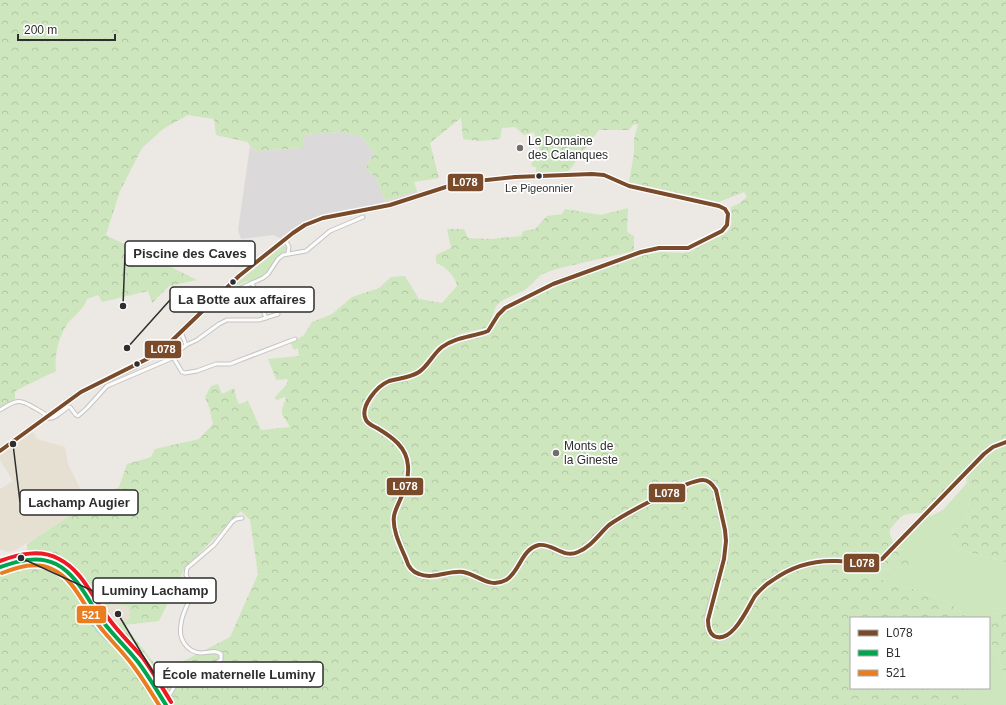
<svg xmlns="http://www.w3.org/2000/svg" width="1006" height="705" font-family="Arial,sans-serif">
  <defs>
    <pattern id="forest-crowns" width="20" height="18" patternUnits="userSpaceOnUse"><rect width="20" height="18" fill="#cee6be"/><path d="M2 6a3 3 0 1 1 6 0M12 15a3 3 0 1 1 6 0" fill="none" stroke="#b1c6a4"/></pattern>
  </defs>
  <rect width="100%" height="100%" fill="#ece8e4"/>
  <path fill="#dcd9db" d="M340,132L362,137L374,153L365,169L376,178L385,201L417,191L418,193L387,203L321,215L304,222L280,238L273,235L241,239L238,230L250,146L255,151L303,148V135Z"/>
  <g fill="#e6e0d3">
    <path d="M33,432L37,439L65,447L68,464L88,504L16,550L8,552L0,549V489L13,481L0,460V456Z"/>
    <path d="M110,603L129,607L131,614V617L126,621L113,625L102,610L105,604Z"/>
  </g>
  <g fill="#cee6be">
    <path d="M282,246H286V251L277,257L265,275L251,282L247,281L231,288Z"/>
    <path d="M966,475C971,485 970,512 964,520C961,525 956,528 952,532L954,548L1006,562V611L991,614L989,628V618H967C945,592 905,589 874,577C882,568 892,567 903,568V549L894,550L928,515L931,516L943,510L967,483Z"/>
    <path d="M989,630L992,646L1006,676V705H974L968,688H989Z"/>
  </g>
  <g fill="url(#forest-crowns)" fill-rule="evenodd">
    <path d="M0,0H1006V440L995,443L985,450L923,513C903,513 902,514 890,530V535L894,543L881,557L870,561L863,562L840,559L818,560L763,585L753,595L730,630L726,633L720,635L714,633L712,631L710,623L713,606L729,546V537L719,490L713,481L701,477L694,478L662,491L611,521L576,551C560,555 552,540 539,542C519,545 518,575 498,580C483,583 472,569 457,569C443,570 418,581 410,563C407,557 405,550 403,543C400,534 395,523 397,514C402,496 415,482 410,462C405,439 386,432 369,420L367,416L368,409L383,388L388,385L420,375L430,365L440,353L455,343L490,333L502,315L508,309L546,289L645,255L660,252L683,253L692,251L727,232C735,223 731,217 731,207L738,204L747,197L744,192L719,202L629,182L634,153V139L638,124L633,125L629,130H599L568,172L536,173V167H533L531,163L533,162V157L540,152L534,132L524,135L515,127L502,128L500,139L479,141L463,139L461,118L430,143L439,178L414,182L417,191L385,201L376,178L365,169L374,153L362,137L340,132L303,135V148L255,151L247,142L216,135L214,119L188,115L163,129L142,148L120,191L106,235L197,280L169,286L152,303L148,291L102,302L98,295L87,299C85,308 74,316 68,323C59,336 54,355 56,371L17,390L15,392V399L0,407Z"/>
    <path d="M628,208L627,232L634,236V251L560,268L542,274L525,290L503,300L496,306L489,326L486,328L460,334L446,341L436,347L421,366L412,373L386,381L380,385L363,417C382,433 414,450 406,481C402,494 396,506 392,519L414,575L464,574L480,583L492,585L515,574L526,557L534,549L544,546L573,557L578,555L614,524L664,496L695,482L703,481L710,485L715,492L724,538V545L709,605L708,633L725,639C756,599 773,567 829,563C843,562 857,569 871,566C885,562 891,547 905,550L909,556V567C897,569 883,565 875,577C905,589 945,592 967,618H851V688H968L974,705H0V574L11,570L23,569L28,543L80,509L119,487L127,464L151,457L155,449L199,439L213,424L209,407L205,397L211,386L218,384L222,394L234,388L237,400L239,404L248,401L261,430L290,427L282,414V409L286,398L285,397L277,400L275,399V397L287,384L288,381L287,379L276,380C274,372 270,366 268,359L299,356L298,348L294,350L290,342L295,341L304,335L312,322L332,314L352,297L379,288L391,277L405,276L419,299L442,303L457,286C456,277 445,266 436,263V255L451,248L447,229H464L468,238L490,239L521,236L523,231L535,229L547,216L562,214L565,209L601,215ZM241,511L250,520L258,574L230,637L174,666L154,663L124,625L159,621L185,568ZM110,603L129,607V610L131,613L129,615L131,617L126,621L113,625L102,610L105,604L109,606Z"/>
    <path d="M1006,444V562L954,548L952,532C956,528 961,525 964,520C970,512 971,485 966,475L992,450Z"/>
    <path d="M1006,611V676L992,646L989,630L991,614Z"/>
  </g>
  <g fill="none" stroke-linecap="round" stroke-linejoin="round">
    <path stroke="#99d6ec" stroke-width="1" d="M0,573L17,568H48L64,578L78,596L96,630L102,637L120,652L154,696L158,705"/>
    <g stroke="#c5c4c5" stroke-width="5">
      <g id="street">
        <path d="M283,241L287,243L289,247L288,253"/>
        <path d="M252,283L266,318"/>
        <path d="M222,292L227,293L232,292L263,278L268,274L278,259L283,255L306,251L330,231L363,217"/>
        <path d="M186,345L197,340L219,324L227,320H259L278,314"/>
        <path d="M173,357L182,372L185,373L197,371L216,364H230L295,339"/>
        <path d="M0,410C14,401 18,398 33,407C38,410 43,412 47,416"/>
        <path d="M45,418C53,421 61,412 68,407H70L76,415L78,416L87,408L107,386L170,359L186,345L181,332"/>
        <path d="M160,698L170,694L180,677L184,674L211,666L221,660V654C215,649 208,653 201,653C186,652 178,638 181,624C182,613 189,602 193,592V587L186,575L187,568L214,545L232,522L236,519L242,518"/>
      </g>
    </g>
    <g stroke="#c5c4c5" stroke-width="6">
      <g id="secondary">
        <path d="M0,569L20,562L34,560L51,564L62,570L76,586L101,629L137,666"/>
        <path d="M97,617L121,645"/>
        <path d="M137,665L164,705"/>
      </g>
    </g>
    <g stroke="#c6c5c4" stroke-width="7">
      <path id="primary" d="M0,451L81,392L135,366L159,353L239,276L293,233L305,225L323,218L390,205L452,185L468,182L515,177L592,174L604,175L629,186L719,206L725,209L728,214V219L727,225L722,231L696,245L688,248H659L641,252L553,284L505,308L498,315L488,331C472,338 456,337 442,347C433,354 429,365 419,372C410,378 397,378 387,382C379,386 364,404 364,413C364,416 366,419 367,422C379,430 394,436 402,448C413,465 408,482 401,499C398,504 395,509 394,515C392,526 399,539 402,549C405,557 407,567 414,572C428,582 446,571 462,572C479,574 487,591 507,579C519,571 522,551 536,546C551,540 562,561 577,553C589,548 597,535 607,527C614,521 622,517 630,513C648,503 665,493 685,485C716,471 716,489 721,514C723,524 728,535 726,545C724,563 716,582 712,600C710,609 706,618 708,627C709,631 711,635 716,637C733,643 748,606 756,595C761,590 766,584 772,580C790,568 813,561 835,561C852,561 866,568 882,559L984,454L993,447L1006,442"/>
    </g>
    <use href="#street" stroke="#fcfcfb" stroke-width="3"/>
    <use href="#secondary" stroke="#fcfcfb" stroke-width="4.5"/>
    <use href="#primary" stroke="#e8e4d6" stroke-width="5"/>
    <g stroke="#fff" stroke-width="7">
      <path id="bus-1" d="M0,451L81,392L159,353L239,276L293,233L305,225L323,218L390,205L452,185L468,182L515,177L592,174L604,175L629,186L719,206L725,209L728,214L727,225L722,231L688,248H659L641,252L553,284L505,308L498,315L488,331C473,337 455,337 442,347C433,354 428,366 419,372C410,378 399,378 389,381C377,386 359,407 366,420C368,424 373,426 377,428C392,437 407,447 408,466C409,478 405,490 400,500C398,505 395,510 394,516C392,530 401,547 406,559C408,566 412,572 419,574C433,580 449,570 463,572C479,575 489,589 506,580C520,572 521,549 539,545C553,543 563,559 578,552C591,547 599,534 609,525C623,515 687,480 703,480C709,480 713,485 716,490L725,530L726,541L724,559L708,620C708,626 709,633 714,636C732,645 748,607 755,596C760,590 766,584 773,580C791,567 814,560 837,561C853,562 867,566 882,559L984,454L993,447L1006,442"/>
    </g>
    <g stroke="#fff" stroke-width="7">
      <path id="bus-2" d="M0,567C18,561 38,555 56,564C79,576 89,603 104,623C114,636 127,648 138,662C148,675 157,691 166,705"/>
    </g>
    <g stroke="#fff" stroke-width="7">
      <path id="bus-3" d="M2,573C18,567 36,561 52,569C75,579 85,609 100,627C111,641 124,653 134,667C143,679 151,692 159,705"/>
    </g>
    <g stroke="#fff" stroke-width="7">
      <path id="bus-4" d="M0,561C19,554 40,549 59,559C83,571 93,599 109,619C119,633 132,645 143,658C153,672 162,687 171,702"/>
    </g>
    <use href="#bus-1" stroke="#7a4b2a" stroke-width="4"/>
    <use href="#bus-2" stroke="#00a550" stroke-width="4"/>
    <use href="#bus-3" stroke="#ea7d20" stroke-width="4"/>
    <use href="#bus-4" stroke="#ec1b24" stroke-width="4"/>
  </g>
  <g fill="#706f6e" stroke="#fff" stroke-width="1.5">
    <circle cx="520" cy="148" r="4"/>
    <circle cx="556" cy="453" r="4"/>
  </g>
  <g fill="#2e2e2e" stroke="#fff" stroke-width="1.5">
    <circle cx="539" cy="176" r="3.5"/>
    <circle cx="233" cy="282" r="3.5"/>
    <circle cx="137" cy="364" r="3.5"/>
  </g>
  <g text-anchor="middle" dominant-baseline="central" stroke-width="3.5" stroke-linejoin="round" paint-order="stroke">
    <g font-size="11" fill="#2e2e2e" stroke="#fff">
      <text x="539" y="188">Le Pigeonnier</text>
    </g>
    <g font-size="12" fill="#2e2e2e" stroke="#fff" text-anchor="start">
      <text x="528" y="141">Le Domaine<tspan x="528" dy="14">des Calanques</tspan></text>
      <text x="564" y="446">Monts de<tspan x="564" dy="14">la Gineste</tspan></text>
    </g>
  </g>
  <path fill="none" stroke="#2e2e2e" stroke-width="1.5" d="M123 306L125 254M127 348L170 300M13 444L20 502M21 558L93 591M118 614L154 674"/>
  <g fill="#2e2e2e" stroke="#fff" stroke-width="1.5">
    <circle cx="123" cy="306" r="4"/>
    <circle cx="127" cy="348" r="4"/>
    <circle cx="13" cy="444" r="4"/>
    <circle cx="21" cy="558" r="4"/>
    <circle cx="118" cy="614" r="4"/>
  </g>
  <g fill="#fff" stroke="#2e2e2e" stroke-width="1.5">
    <rect x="125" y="241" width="130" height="25" rx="4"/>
    <rect x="170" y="287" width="144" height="25" rx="4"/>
    <rect x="20" y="490" width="118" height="25" rx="4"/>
    <rect x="93" y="578" width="123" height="25" rx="4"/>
    <rect x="154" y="662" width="169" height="25" rx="4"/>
  </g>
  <g font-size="13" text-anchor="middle" font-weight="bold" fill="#2e2e2e">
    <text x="190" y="258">Piscine des Caves</text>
    <text x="242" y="304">La Botte aux affaires</text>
    <text x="79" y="507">Lachamp Augier</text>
    <text x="155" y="595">Luminy Lachamp</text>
    <text x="239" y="679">École maternelle Luminy</text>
  </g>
  <g stroke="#fff" stroke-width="1.5">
    <rect x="447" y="173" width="37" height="19" rx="4" fill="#7a4b2a"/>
    <rect x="144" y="340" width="38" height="19" rx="4" fill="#7a4b2a"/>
    <rect x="386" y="477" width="38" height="19" rx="4" fill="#7a4b2a"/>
    <rect x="648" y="483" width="38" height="20" rx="4" fill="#7a4b2a"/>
    <rect x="843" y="553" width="37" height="20" rx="4" fill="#7a4b2a"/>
    <rect x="76" y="605" width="31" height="19" rx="4" fill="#ea7d20"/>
  </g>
  <g font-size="11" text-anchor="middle" font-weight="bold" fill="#fff">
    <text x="465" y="186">L078</text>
    <text x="163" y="353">L078</text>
    <text x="405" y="490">L078</text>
    <text x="667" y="497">L078</text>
    <text x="862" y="567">L078</text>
    <text x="91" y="619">521</text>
  </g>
  <rect x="850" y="617" width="140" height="72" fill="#ffffff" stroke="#ababab"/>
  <rect x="858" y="630" width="20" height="6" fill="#7a4b2a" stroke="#ababab"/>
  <text x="886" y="637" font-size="12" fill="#2e2e2e">L078</text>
  <rect x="858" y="650" width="20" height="6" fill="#00a550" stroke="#ababab"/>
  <text x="886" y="657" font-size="12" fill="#2e2e2e">B1</text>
  <rect x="858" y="670" width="20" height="6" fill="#ea7d20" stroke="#ababab"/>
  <text x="886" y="677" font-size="12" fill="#2e2e2e">521</text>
  <path d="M18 34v6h97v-6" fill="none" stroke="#2e2e2e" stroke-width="2"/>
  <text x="24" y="34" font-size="12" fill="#2e2e2e" stroke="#ffffff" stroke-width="3" paint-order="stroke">200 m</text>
</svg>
